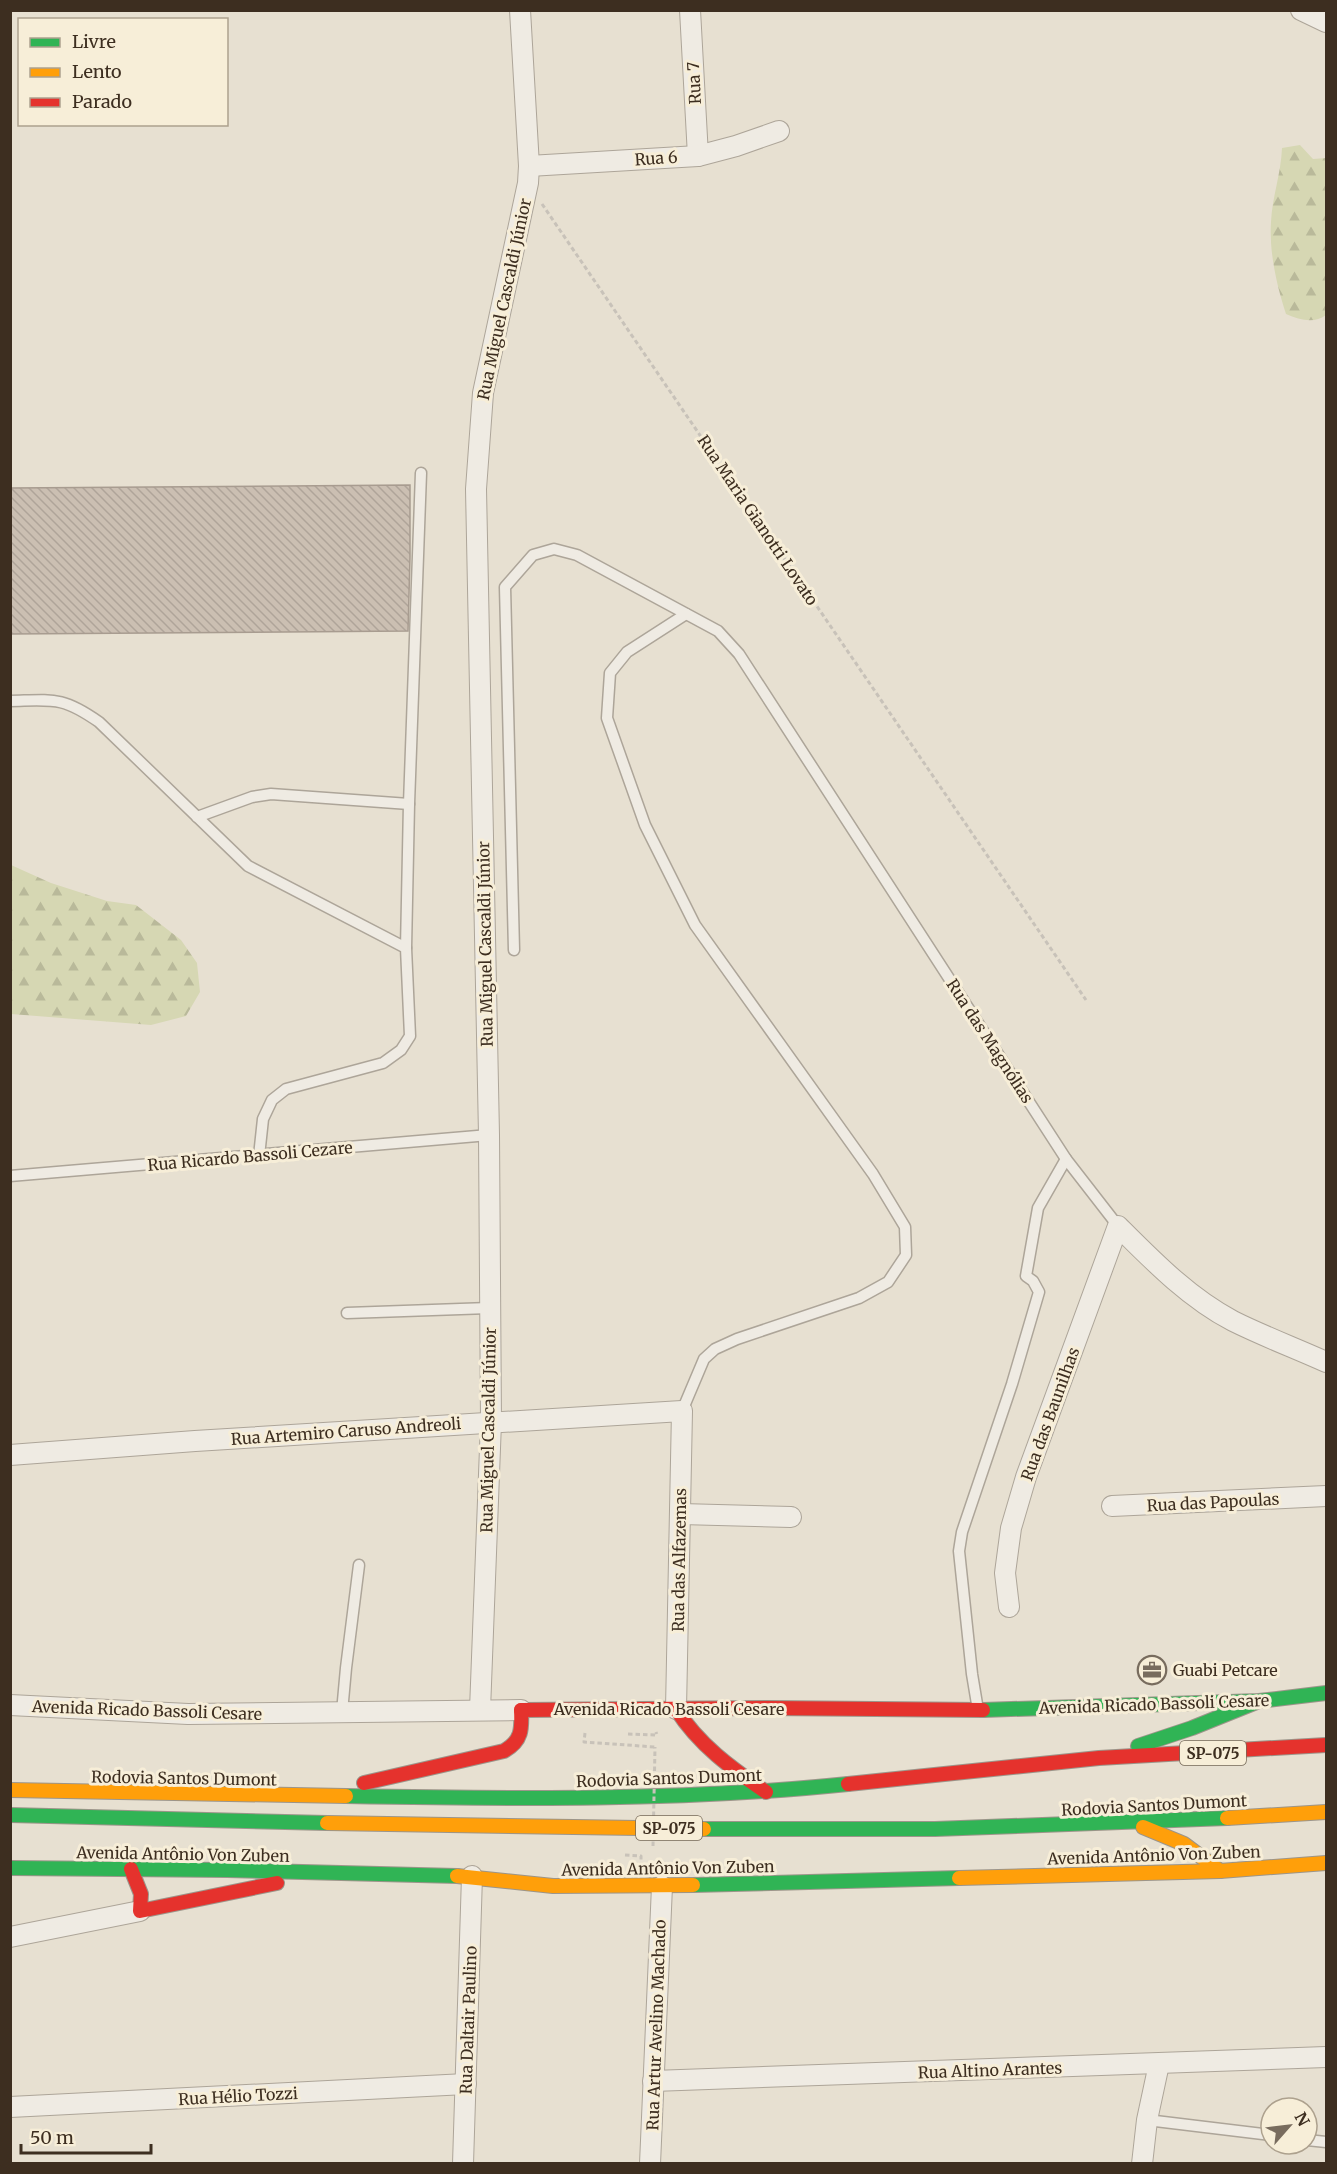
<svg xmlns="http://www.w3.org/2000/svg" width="1337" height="2174" font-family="Merriweather,serif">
  <defs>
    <pattern id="forest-firs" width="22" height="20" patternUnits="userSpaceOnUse" patternTransform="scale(1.5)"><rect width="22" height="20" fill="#d6d7b3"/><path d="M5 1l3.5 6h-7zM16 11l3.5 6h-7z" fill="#b9b99a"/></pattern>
    <pattern id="building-back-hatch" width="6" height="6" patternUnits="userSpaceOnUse" patternTransform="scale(1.5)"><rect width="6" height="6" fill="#cbbfb2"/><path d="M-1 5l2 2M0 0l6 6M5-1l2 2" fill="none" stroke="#afa499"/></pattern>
  </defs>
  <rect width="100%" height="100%" fill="#e7e0d1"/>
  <g fill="url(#forest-firs)">
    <path d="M1300,145L1313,159L1326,158V315C1314,324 1300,320 1286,314C1277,286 1269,253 1271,222C1272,197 1281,174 1282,148Z"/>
    <path d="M11,865L51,883L107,901L136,905L181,940L197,963L200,992L186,1016L151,1025L11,1014Z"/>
  </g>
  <path fill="url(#building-back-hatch)" stroke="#a89c90" stroke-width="1.5" d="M410,485V557L408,631L10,634V488Z"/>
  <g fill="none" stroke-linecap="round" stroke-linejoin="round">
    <g stroke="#ada599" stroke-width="13">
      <g id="lane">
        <path d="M10,701C53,700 62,696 99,722L248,866L406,948L410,1036L401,1050L383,1063L286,1089L272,1100L263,1119L259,1156"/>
        <path d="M197,817L252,797L271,794L409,804"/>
        <path d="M406,948L409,804L421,473"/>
        <path d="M514,950L505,587L533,555L554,549L577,555L718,631L739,654L1066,1159L1118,1226"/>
        <path d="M10,1176L489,1135"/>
        <path d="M347,1313L489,1308"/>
        <path d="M682,1411L704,1359L715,1349L737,1339L859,1298L888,1282L906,1255L905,1227L873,1174L695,925L645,825L607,718L610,673L627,652L686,614"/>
        <path d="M978,1710L972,1674L959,1551L962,1532L1012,1384L1039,1292L1033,1281L1026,1276L1038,1208L1066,1159"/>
        <path d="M342,1712L346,1668L359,1565"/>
        <path d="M1147,2120L1271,2135"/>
        <path d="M1307,2140L1326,2142"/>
      </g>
    </g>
    <g stroke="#ada599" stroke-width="22">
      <g id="street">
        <path d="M690,10L698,156"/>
        <path d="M1301,10L1326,22"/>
        <path d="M529,166L698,156L736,146L779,131"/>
        <path d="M10,1455L195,1441L682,1411L676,1709"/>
        <path d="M1112,1506L1326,1496"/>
        <path d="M681,1514L791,1517"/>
        <path d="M1009,1607L1005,1573L1011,1528L1026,1477L1118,1226C1153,1261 1189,1298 1233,1321C1263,1336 1295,1348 1326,1362"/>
        <path d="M10,1705L188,1714L521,1710"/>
        <path d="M480,1710L491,1422L489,1135L476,489L483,393L528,183L529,166L520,10"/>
        <path d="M10,1937L140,1911"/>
        <path d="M653,2081L1326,2057"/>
        <path d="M10,2107L466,2084"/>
        <path d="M463,2164L472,1876"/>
        <path d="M650,2164L662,1886"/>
        <path d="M1142,2164L1147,2120L1159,2064"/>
      </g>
    </g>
    <g stroke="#9c958a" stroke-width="16">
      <g id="fast">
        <path d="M983,1710L1259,1701L1326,1693"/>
        <path d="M1138,1746L1192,1728L1259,1701"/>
        <path d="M346,1796C514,1799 682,1801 848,1784"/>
        <path d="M10,1815L327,1823"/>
        <path d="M704,1829H935L1227,1818"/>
        <path d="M10,1868L227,1870L457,1876"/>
        <path d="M693,1885L959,1878"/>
      </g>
    </g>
    <g stroke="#9c958a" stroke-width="16">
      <g id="slow">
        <path d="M10,1790L346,1796"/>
        <path d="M1227,1818L1326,1812"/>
        <path d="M327,1823L704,1829"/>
        <path d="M1143,1827L1184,1844L1220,1871"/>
        <path d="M457,1876L553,1886L693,1885"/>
        <path d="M959,1878L1220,1871L1326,1863"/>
      </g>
    </g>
    <g stroke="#9c958a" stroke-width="16">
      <g id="jam">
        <path d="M676,1709C699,1745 731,1768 766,1792"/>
        <path d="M521,1710L768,1708L983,1710"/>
        <path d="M364,1783L504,1751C522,1741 522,1729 521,1710"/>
        <path d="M848,1784L1099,1758L1326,1745"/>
        <path d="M131,1869L141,1894L140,1911L277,1883"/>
      </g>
    </g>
    <g stroke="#c8c2b9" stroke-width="3" stroke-dasharray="4.5 3" stroke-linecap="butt">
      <path d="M542,204L1086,1000"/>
      <path d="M585,1733L584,1742L655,1747"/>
      <path d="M628,1734L657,1735L656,1732"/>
      <path d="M625,1855L641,1856V1863"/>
    </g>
    <use href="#lane" stroke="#efebe3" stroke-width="10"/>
    <use href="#street" stroke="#efebe3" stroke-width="20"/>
    <use href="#fast" stroke="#30b455" stroke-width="14"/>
    <use href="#slow" stroke="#ff9f0a" stroke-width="14"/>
    <use href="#jam" stroke="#e5322d" stroke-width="14"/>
    <path stroke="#c8c2b9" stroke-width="3" stroke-dasharray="4.5 3" stroke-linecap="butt" d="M653,1846L655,1747"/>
  </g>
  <defs>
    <g id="office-ring" transform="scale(1.5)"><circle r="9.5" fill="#f7eed8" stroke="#786c5e" stroke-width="1.5"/><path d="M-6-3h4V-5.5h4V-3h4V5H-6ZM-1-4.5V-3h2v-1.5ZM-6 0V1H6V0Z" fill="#786c5e"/></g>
  </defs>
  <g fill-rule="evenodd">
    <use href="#office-ring" x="1152" y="1670"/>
  </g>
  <g text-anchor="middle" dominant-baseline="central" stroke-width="6" stroke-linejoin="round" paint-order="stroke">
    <g fill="#f7eed8" stroke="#756857" stroke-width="1.5">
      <rect x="1180" y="1741" width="66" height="24" rx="4.5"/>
      <rect x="636" y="1816" width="66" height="24" rx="4.5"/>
    </g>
    <g font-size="15" font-weight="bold" fill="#3d2e20">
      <text x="1213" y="1753">SP-075</text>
      <text x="669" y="1828">SP-075</text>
    </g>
    <g font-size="16" fill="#3d2e20" stroke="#f7eed8">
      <text transform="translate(694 83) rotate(-93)">Rua 7</text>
      <text transform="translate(656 158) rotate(-4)">Rua 6</text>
      <text transform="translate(504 299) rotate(-78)">Rua Miguel Cascaldi Júnior</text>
      <text transform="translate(758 520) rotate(56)">Rua Maria Gianotti Lovato</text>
      <text transform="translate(485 944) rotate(-91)">Rua Miguel Cascaldi Júnior</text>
      <text transform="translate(990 1041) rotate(57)">Rua das Magnólias</text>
      <text transform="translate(250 1156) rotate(-5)">Rua Ricardo Bassoli Cezare</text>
      <text transform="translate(1050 1414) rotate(-70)">Rua das Baunilhas</text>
      <text transform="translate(488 1430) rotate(-89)">Rua Miguel Cascaldi Júnior</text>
      <text transform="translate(346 1431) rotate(-4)">Rua Artemiro Caruso Andreoli</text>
      <text transform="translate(1213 1502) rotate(-3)">Rua das Papoulas</text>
      <text transform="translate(679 1560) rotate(-89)">Rua das Alfazemas</text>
      <text transform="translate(1154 1704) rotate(-2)">Avenida Ricado Bassoli Cesare</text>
      <text x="669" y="1709">Avenida Ricado Bassoli Cesare</text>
      <text transform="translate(147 1710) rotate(2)">Avenida Ricado Bassoli Cesare</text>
      <text transform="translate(184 1778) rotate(1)">Rodovia Santos Dumont</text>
      <text transform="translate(669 1778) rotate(-2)">Rodovia Santos Dumont</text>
      <text transform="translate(1154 1805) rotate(-3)">Rodovia Santos Dumont</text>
      <text transform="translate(183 1854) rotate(1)">Avenida Antônio Von Zuben</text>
      <text transform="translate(1154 1855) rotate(-2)">Avenida Antônio Von Zuben</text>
      <text transform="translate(668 1868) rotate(-1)">Avenida Antônio Von Zuben</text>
      <text transform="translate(468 2020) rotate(-88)">Rua Daltair Paulino</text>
      <text transform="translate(656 2025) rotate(-88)">Rua Artur Avelino Machado</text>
      <text transform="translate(990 2070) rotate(-2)">Rua Altino Arantes</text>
      <text transform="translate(238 2096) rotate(-3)">Rua Hélio Tozzi</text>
    </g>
    <g font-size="16" fill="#3d2e20" stroke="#f7eed8" text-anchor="start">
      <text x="1173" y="1670">Guabi Petcare</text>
    </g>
  </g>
  <rect width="1337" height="2174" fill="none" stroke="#3d2e20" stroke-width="24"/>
  <rect x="18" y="18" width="210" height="108" fill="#f7eed8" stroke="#ada18e" stroke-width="1.5"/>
  <rect x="30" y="38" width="30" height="9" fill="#30b455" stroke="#ada18e" stroke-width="1.5"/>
  <text x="72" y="48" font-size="18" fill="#3d2e20">Livre</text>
  <rect x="30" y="68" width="30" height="9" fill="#ff9f0a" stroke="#ada18e" stroke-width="1.5"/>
  <text x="72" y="78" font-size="18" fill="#3d2e20">Lento</text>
  <rect x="30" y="98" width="30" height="9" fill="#e5322d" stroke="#ada18e" stroke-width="1.5"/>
  <text x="72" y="108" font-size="18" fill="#3d2e20">Parado</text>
  <g transform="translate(1289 2126) rotate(62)"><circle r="28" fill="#f7eed8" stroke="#ada18e" stroke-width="1.5"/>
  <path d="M0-4.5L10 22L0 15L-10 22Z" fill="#786c5e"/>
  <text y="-9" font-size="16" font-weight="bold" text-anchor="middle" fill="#3d2e20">N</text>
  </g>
  <path d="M21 2144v9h130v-9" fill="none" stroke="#3d2e20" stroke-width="3"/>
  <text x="30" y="2144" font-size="18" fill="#3d2e20" stroke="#f7eed8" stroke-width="4.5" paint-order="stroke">50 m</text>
</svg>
